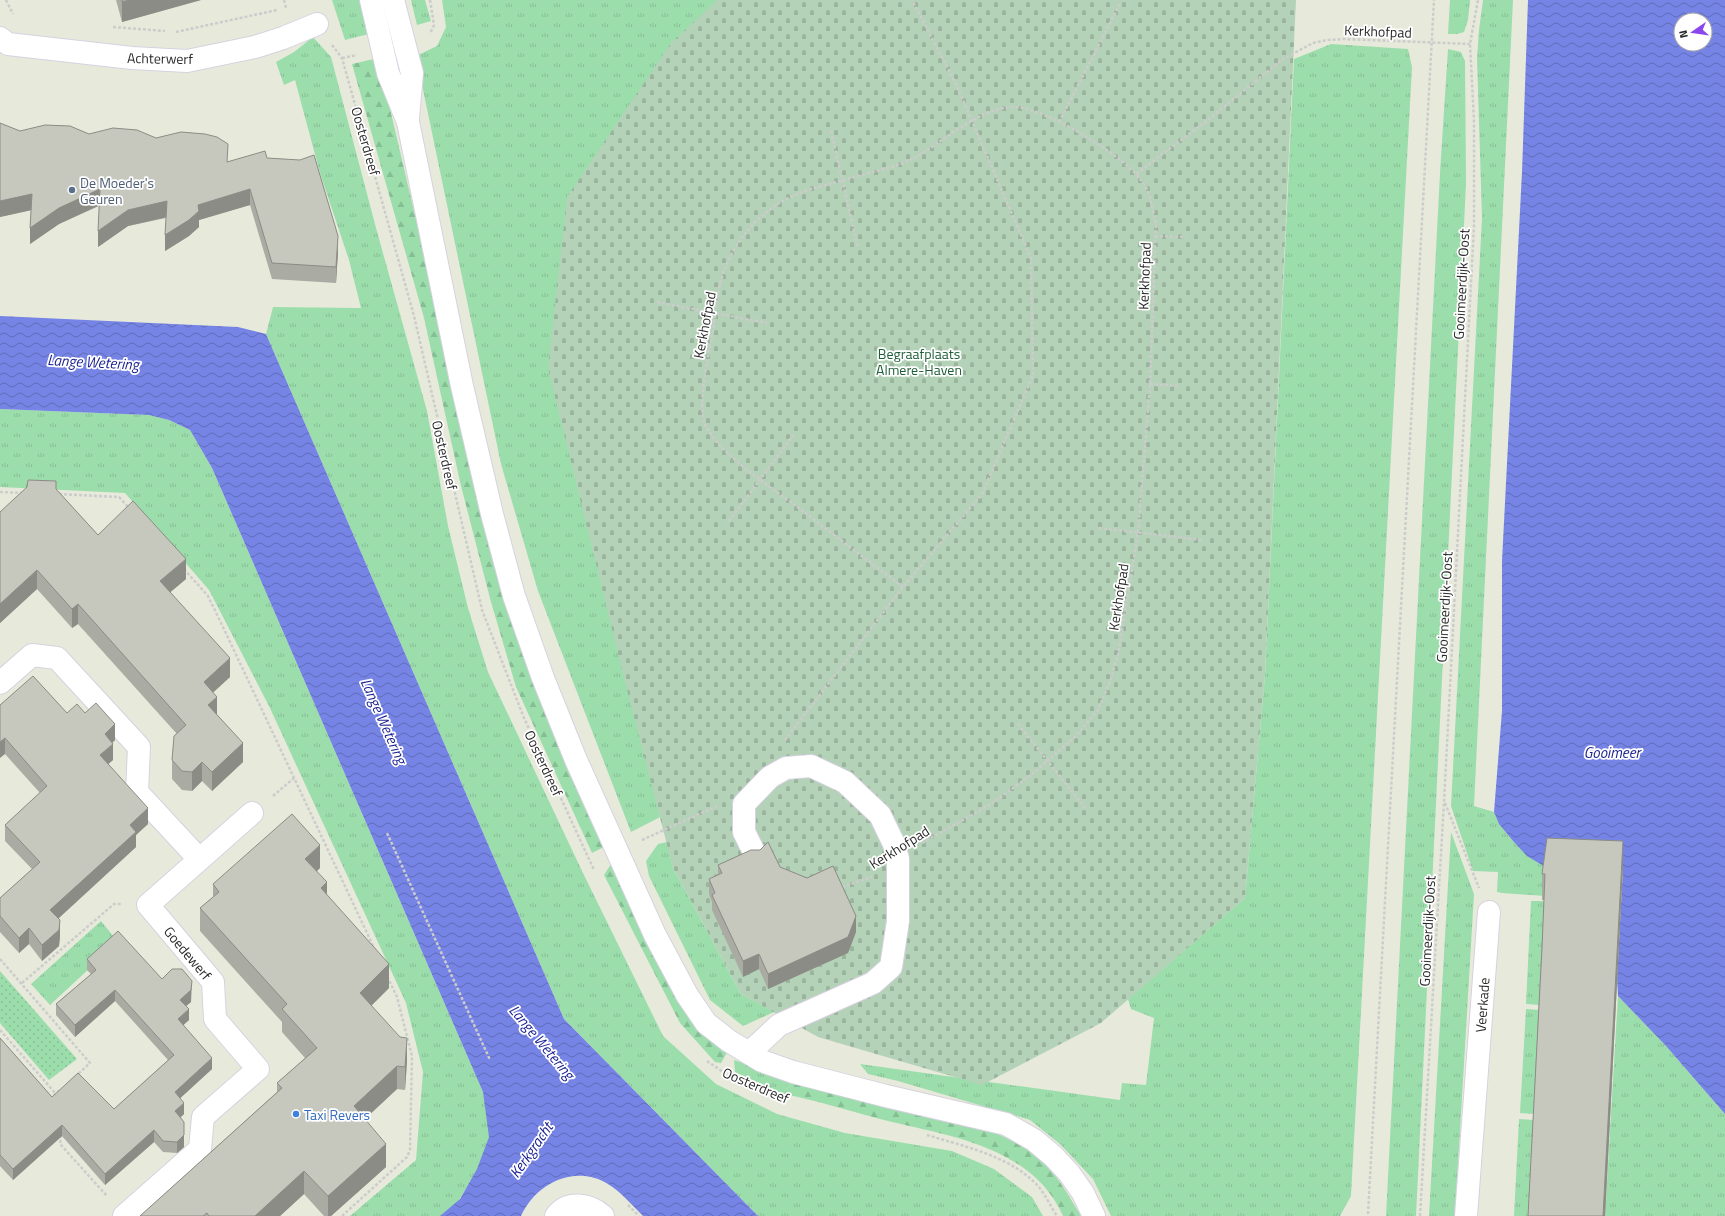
<svg xmlns="http://www.w3.org/2000/svg" width="1725" height="1216" font-family="'Titillium Web',sans-serif">
  <defs>
    <pattern id="grass-tufts" width="24" height="20" patternUnits="userSpaceOnUse"><rect width="24" height="20" fill="#9cddac"/><path d="M3 7l-1-3M5 7V3M7 7l1-3M15 17l-1-3M17 17v-4M19 17l1-3" fill="none" stroke="#86be94"/></pattern>
    <pattern id="forest-firs" width="22" height="20" patternUnits="userSpaceOnUse"><rect width="22" height="20" fill="#9cddac"/><path d="M5 1l3.5 6h-7zM16 11l3.5 6h-7z" fill="#86be94"/></pattern>
    <pattern id="cemetery-stones" width="16" height="16" patternUnits="userSpaceOnUse"><rect width="16" height="16" fill="#b4d2b7"/><path d="M2 7V4a2 2 0 0 1 4 0v3zM10 15v-3a2 2 0 0 1 4 0v3z" fill="#9bb49d"/></pattern>
    <pattern id="park-dots" width="8" height="8" patternUnits="userSpaceOnUse"><rect width="8" height="8" fill="#9cddac"/><path d="M2 2h.1M6 6h.1" fill="none" stroke="#86be94" stroke-width="1.8" stroke-linecap="round"/></pattern>
    <pattern id="water-waves" width="16" height="10" patternUnits="userSpaceOnUse"><rect width="16" height="10" fill="#7684e5"/><path d="M0 5q4-4 8 0t8 0" fill="none" stroke="#616cba"/></pattern>
  </defs>
  <rect width="100%" height="100%" fill="#e7eadb"/>
  <g fill="url(#grass-tufts)">
    <path d="M332,0H366L373,33L345,40Z"/>
    <path d="M411,0H425L431,21L417,25Z"/>
    <path d="M442,0H902L703,795L631,832L538,591L501,464L416,56L437,46L446,27Z"/>
    <path d="M1450,0H1470L1468,20L1464,32L1457,34H1448Z"/>
    <path d="M1483,0H1513L1474,806L1494,812C1504,836 1525,855 1547,868L1545,896L1502,893L1497,892L1498,872L1473,871L1451,806L1482,218L1477,58L1479,30Z"/>
    <path d="M313,37L331,57L376,228L427,411L448,526L468,608L488,672L582,871L663,1036L716,1084L777,1114L845,1133L952,1151L994,1169L1032,1197L1043,1216H758L564,1019L266,334L273,307L361,308L349,260L320,173L295,80L284,85L276,62L294,52Z"/>
    <path d="M1331,44L1408,49L1412,67L1351,1196L1340,1216H1111L1093,1179L1060,1144L1030,1120L898,1081L868,1074L860,1064L1120,1100L1122,1083L1146,1085L1154,1018L1131,1009L1128,999L1245,898L1265,675L1294,59Z"/>
    <path d="M1448,49L1461,52L1465,61L1466,184L1416,1216H1386L1440,173Z"/>
    <path d="M0,409L150,415L169,420L190,430L212,468L483,1092L495,1141L449,1216H350L416,1160L423,1072L406,1003L269,706L209,590L125,493L0,487Z"/>
    <path d="M1451,832L1474,894L1455,1216H1429Z"/>
    <path d="M667,842L673,868L741,994L774,1012L743,1026L710,1000L649,876L646,861L658,844Z"/>
    <path d="M1531,901H1545L1540,1005L1526,1004Z"/>
    <path d="M101,921L118,942L50,1005L31,984Z"/>
    <path d="M1618,996L1666,1046L1725,1114V1216H1605Z"/>
    <path d="M1526,1009L1540,1010L1534,1114L1520,1113Z"/>
    <path d="M734,1060L794,1081L783,1094L735,1072Z"/>
    <path d="M1519,1119L1533,1120L1528,1216H1514Z"/>
  </g>
  <g fill="url(#forest-firs)">
    <path d="M378,58L476,474L496,572L549,722L608,845L592,853L516,687L491,602L461,486L424,318L352,64Z"/>
    <path d="M611,864L640,922L729,1049L721,1063L715,1062L680,1023L604,875Z"/>
    <path d="M794,1081C832,1091 870,1100 909,1110C955,1121 1009,1129 1045,1164C1060,1179 1070,1198 1081,1216H1063C1033,1149 956,1137 892,1122C855,1113 820,1101 783,1094Z"/>
  </g>
  <path fill="url(#cemetery-stones)" d="M717,0H1296L1265,675L1245,898L1101,1023L982,1085L818,1037L741,994L673,868L623,674L548,368L567,197L671,43Z"/>
  <path fill="url(#park-dots)" d="M0,971L77,1059L49,1080L0,1023Z"/>
  <g fill="url(#water-waves)" fill-rule="evenodd">
    <path d="M1528,0H1725V1114L1666,1046L1618,996L1617,978L1623,868H1547L1527,856L1513,841L1499,824L1494,812L1502,711V561L1522,172ZM1681,20H1705V44H1681Z"/>
    <path d="M0,316L238,327L266,334L564,1019L758,1216H643C632,1205 621,1192 608,1184C575,1164 536,1183 521,1216H440L460,1199L477,1169L489,1137L483,1092L212,468L190,430L169,420L149,415L0,409Z"/>
  </g>
  <g fill="none" stroke-linecap="round" stroke-linejoin="round">
    <g stroke="#d7d1e0" stroke-width="24">
      <path id="pedestrian" d="M556,1216C568,1200 590,1204 603,1216"/>
    </g>
    <g stroke="#d7d1e0" stroke-width="24">
      <g id="minor">
        <path d="M0,38L8,44L132,58L187,61L255,47L283,38L317,24"/>
        <path d="M0,683L32,655L57,658L139,747L137,792L199,859"/>
        <path d="M749,1053L779,1025L873,983L891,967L898,921V859L894,844L880,815L845,782L811,766L786,768L770,777L744,804V832L755,854"/>
        <path d="M124,1216L200,1149L203,1117L258,1069L215,1019L213,982L148,905L252,813"/>
        <path d="M1466,1216L1489,912"/>
      </g>
    </g>
    <g stroke="#d7d1e0" stroke-width="24">
      <g id="secondary">
        <path d="M371,0L388,73L408,122L462,386L492,514L514,596L543,678L576,760L655,935L687,995L706,1023L729,1041L762,1061L793,1072L886,1096L1006,1124L1034,1140L1053,1156L1069,1173L1083,1193L1094,1216"/>
        <path d="M393,0L412,73L408,118"/>
      </g>
    </g>
    <g stroke="#ccc" stroke-width="2.5" stroke-dasharray="3 2" stroke-linecap="butt">
      <path d="M6,0L13,14"/>
      <path d="M284,0L286,8"/>
      <path d="M430,0L434,25L430,34"/>
      <path d="M113,27L165,31"/>
      <path d="M176,32L277,10"/>
      <path d="M332,45L342,58L414,316L482,610L524,718L594,870"/>
      <path d="M342,58L357,55"/>
      <path d="M1059,122L1120,4"/>
      <path d="M831,131L858,248"/>
      <path d="M1155,236L1186,237"/>
      <path d="M657,302L767,323"/>
      <path d="M1150,384L1180,386"/>
      <path d="M0,492L24,493"/>
      <path d="M59,494L119,497L129,508"/>
      <path d="M729,521L794,434"/>
      <path d="M1099,528L1202,540"/>
      <path d="M184,569L208,596L223,627L375,950"/>
      <path d="M903,587C867,560 831,533 795,505C771,488 715,450 705,424C697,404 709,353 713,330C716,312 718,285 725,268C738,235 765,207 799,193C816,187 834,183 851,178C871,172 898,167 916,157C944,141 982,106 1015,107C1045,108 1116,152 1136,174L1209,119L1283,59L1313,43L1327,40L1344,39L1470,44"/>
      <path d="M1018,724L1087,810"/>
      <path d="M785,740L903,587L982,494L1033,375L1031,258L956,84L912,0"/>
      <path d="M273,796L294,778"/>
      <path d="M1445,803L1479,888"/>
      <path d="M387,833L490,1060"/>
      <path d="M642,840L717,806"/>
      <path d="M922,843L993,803L1032,774L1075,737L1086,724L1098,710L1110,682L1118,655L1138,533L1150,384L1156,225L1150,197L1145,185L1136,174"/>
      <path d="M842,887L872,877"/>
      <path d="M0,959L90,1063L77,1075"/>
      <path d="M22,983L114,904H122"/>
      <path d="M0,1030L56,1094"/>
      <path d="M707,1061L726,1074L735,1078"/>
      <path d="M50,1099L61,1089"/>
      <path d="M61,1135L60,1144L107,1196"/>
      <path d="M927,1135C966,1147 1011,1156 1039,1187C1046,1196 1051,1207 1057,1216"/>
      <path d="M628,1205L639,1216"/>
      <path d="M1368,1214L1434,0"/>
      <path d="M342,1216L407,1157L410,1150L412,1056L397,997L388,978"/>
      <path d="M1420,1216L1444,802L1474,226V120L1470,44L1478,0"/>
    </g>
    <use href="#pedestrian" stroke="#fff" stroke-width="22"/>
    <use href="#minor" stroke="#fff" stroke-width="22"/>
    <use href="#secondary" stroke="#fff" stroke-width="22"/>
  </g>
  <g fill="#aaaca3">
    <path d="M116,0H201L122,22Z"/>
    <path d="M0,123L20,131L156,138L228,162L267,158L338,252L336,283L272,279L250,205L199,220V227L189,236L165,251L166,218L128,226L98,247L99,206L59,224L30,244L31,210L0,217Z"/>
    <path d="M56,489L98,535L186,579L170,592L230,677L213,692L217,715L243,762L212,791L202,781L192,791L182,790L172,779V760L177,734L78,624L72,628L37,589L0,623V512Z"/>
    <path d="M0,705L67,713H85L115,740L112,743L113,760L108,764L148,824L136,835V847L58,919L60,936L59,946L42,961L29,944L19,953L0,932V898L32,869L5,841V825L40,793L5,754Z"/>
    <path d="M718,865L780,867L856,932L848,953L768,989L759,969L743,977L712,910V902L709,894V879L718,875Z"/>
    <path d="M1623,867L1605,1216H1528L1544,900H1542V874Z"/>
    <path d="M320,868L317,871L327,895L389,988L371,1006L407,1061L405,1090L397,1089L365,1119L386,1167L331,1216H324L304,1194L280,1216H140L277,1092V1083L305,1058L282,1032V1022L200,931V908L213,897V884Z"/>
    <path d="M87,959L162,979L191,1002L186,1006L189,1020L183,1025L212,1069L180,1098L184,1114L181,1117L184,1133V1147L177,1153L163,1152L154,1142L105,1185L62,1136L13,1180L0,1166V1038L52,1097L114,1109L168,1060L115,1001L75,1037L56,1015V1004L91,974L87,970Z"/>
  </g>
  <g fill="#8b8c85">
    <path d="M130,0H201L122,22V2Z"/>
    <path d="M100,189V205L59,224L30,244V228L59,208Z"/>
    <path d="M250,189V205L199,220V227L189,236L165,251V235L198,205Z"/>
    <path d="M32,194V210L0,217V201Z"/>
    <path d="M167,201V217L128,226L98,247V231L128,210Z"/>
    <path d="M338,236V252L336,283V267Z"/>
    <path d="M186,559V579L160,601V581Z"/>
    <path d="M37,570V589L0,623V604Z"/>
    <path d="M78,604V624L72,628V609Z"/>
    <path d="M230,658V677L204,701V682Z"/>
    <path d="M217,697V716L208,705Z"/>
    <path d="M115,724V740L105,750V734Z"/>
    <path d="M5,738V754L0,758V742Z"/>
    <path d="M243,743V762L212,791V772Z"/>
    <path d="M113,744V760L100,771V755Z"/>
    <path d="M202,762V781L192,791V772Z"/>
    <path d="M148,808V824L136,835V847L50,926V910L130,825Z"/>
    <path d="M1623,841V867L1605,1216H1603Z"/>
    <path d="M320,845V868L305,882V859Z"/>
    <path d="M327,882V905L321,888Z"/>
    <path d="M856,916V932L848,953L768,989V974Z"/>
    <path d="M60,920V936L59,946L42,961V945Z"/>
    <path d="M29,928V944L19,953V938Z"/>
    <path d="M759,954V969L743,977V961Z"/>
    <path d="M389,964V988L360,1017V993Z"/>
    <path d="M192,981L191,1002L180,1011V1000Z"/>
    <path d="M115,990V1001L75,1037V1025Z"/>
    <path d="M189,1009V1020L178,1030V1019Z"/>
    <path d="M407,1038V1061L405,1090V1067Z"/>
    <path d="M212,1058V1069L175,1103V1092Z"/>
    <path d="M397,1066V1089L354,1129V1106Z"/>
    <path d="M184,1103V1114L175,1122V1111Z"/>
    <path d="M184,1122V1147L177,1153V1142Z"/>
    <path d="M62,1125V1136L13,1180V1169Z"/>
    <path d="M154,1130V1142L105,1185V1174Z"/>
    <path d="M386,1144V1167L331,1216H328V1196Z"/>
    <path d="M304,1171V1194L280,1216H255Z"/>
  </g>
  <g fill="#c6c8be" stroke="#8b8c85">
    <path d="M122,0H130L122,2Z"/>
    <path d="M0,123L20,131L45,125L70,126L89,134L113,128L137,130L156,138L181,132L205,134L217,137L228,144L227,162L265,151L267,158L300,160L314,155L338,236L336,267L272,263L250,189L198,205L199,211L189,220L165,235L167,201L128,210L98,231L100,189L59,208L30,228L32,194L0,201Z"/>
    <path d="M28,480L56,481V489L98,535L133,501L186,559L160,581L230,658L204,682L217,697L208,705L243,743L212,772L202,762L192,772L182,771L172,760L174,736L186,725L78,604L72,609L37,570L0,604V512L27,487Z"/>
    <path d="M33,676L67,713L77,704L85,713L96,703L115,724L105,734L113,744L100,755L148,808L130,825L136,832L50,910L60,920L59,930L42,945L29,928L19,938L0,916V898L40,862L5,825L47,786L5,738L0,742V705Z"/>
    <path d="M292,814L320,845L305,859L327,882L321,888L389,964L360,993L400,1037L407,1038L405,1067L397,1066L354,1106L386,1144L328,1196L304,1171L255,1216H209L207,1213L203,1216H140L282,1088L277,1083L317,1048L282,1009L287,1004L200,908L219,892L213,884Z"/>
    <path d="M1547,838L1623,841L1603,1216H1528L1542,948L1545,874H1542Z"/>
    <path d="M768,842L780,867L807,878L833,866L856,916L848,937L768,974L759,954L743,961L712,895L715,893L709,879L722,873L718,865L751,850H760Z"/>
    <path d="M118,931L162,979L172,969H182L192,981L191,990L180,1000L189,1009L178,1019L212,1058L175,1092L184,1103L175,1111L184,1122V1135L177,1142L163,1141L154,1130L105,1174L62,1125L13,1169L0,1155V1038L52,1097L78,1073L114,1109L174,1055L115,990L75,1025L56,1004L96,970L87,959Z"/>
  </g>
  <circle fill="#5c6f8a" stroke="#fff" stroke-width="1.5" cx="72" cy="190" r="4"/>
  <circle fill="#3f7fe0" stroke="#fff" stroke-width="1.5" cx="296" cy="1114" r="4"/>
  <g text-anchor="middle" dominant-baseline="central" stroke-width="3.5" stroke-linejoin="round" paint-order="stroke">
    <g font-size="14" fill="#292929" stroke="#fff">
      <text transform="translate(1378 31) rotate(2)">Kerkhofpad</text>
      <text transform="translate(160 58) rotate(1)">Achterwerf</text>
      <text transform="translate(366 141) rotate(74)">Oosterdreef</text>
      <text transform="translate(1144 276) rotate(-88)">Kerkhofpad</text>
      <text transform="translate(1461 284) rotate(-87)">Gooimeerdijk-Oost</text>
      <text transform="translate(704 325) rotate(-79)">Kerkhofpad</text>
      <text transform="translate(445 455) rotate(77)">Oosterdreef</text>
      <text transform="translate(1118 597) rotate(-81)">Kerkhofpad</text>
      <text transform="translate(1444 607) rotate(-87)">Gooimeerdijk-Oost</text>
      <text transform="translate(544 763) rotate(65)">Oosterdreef</text>
      <text transform="translate(899 847) rotate(-32)">Kerkhofpad</text>
      <text transform="translate(1427 931) rotate(-87)">Gooimeerdijk-Oost</text>
      <text transform="translate(188 953) rotate(50)">Goedewerf</text>
      <text transform="translate(1482 1005) rotate(-86)">Veerkade</text>
      <text transform="translate(756 1085) rotate(23)">Oosterdreef</text>
    </g>
    <g font-size="14" fill="#4e5e75" stroke="#fff" text-anchor="start">
      <text x="80" y="182">De Moeder's<tspan x="80" dy="16">Geuren</tspan></text>
    </g>
    <g font-size="14" fill="#1f5f38" stroke="#fff">
      <text x="919" y="353">Begraafplaats<tspan x="919" dy="16">Almere-Haven</tspan></text>
    </g>
    <g font-size="14" fill="#366cbe" stroke="#fff" text-anchor="start">
      <text x="304" y="1114">Taxi Revers</text>
    </g>
    <g font-size="15" font-style="italic" fill="#171e8e" stroke="#fff">
      <text transform="translate(93 362) rotate(3)">Lange Wetering</text>
      <text transform="translate(384 721) rotate(66)">Lange Wetering</text>
      <text x="1612" y="752">Gooimeer</text>
      <text transform="translate(542 1042) rotate(50)">Lange Wetering</text>
      <text transform="translate(531 1150) rotate(-55)">Kerkgracht</text>
    </g>
  </g>
  <g transform="translate(1693 32) rotate(257)"><circle r="19" fill="#ffffff" stroke="#a9a9a9"/>
  <path d="M0-3L7 15L0 10L-7 15Z" fill="#8b47eb"/>
  <text y="-6" font-size="11" font-weight="bold" text-anchor="middle" fill="#292929">N</text>
  </g>
</svg>
